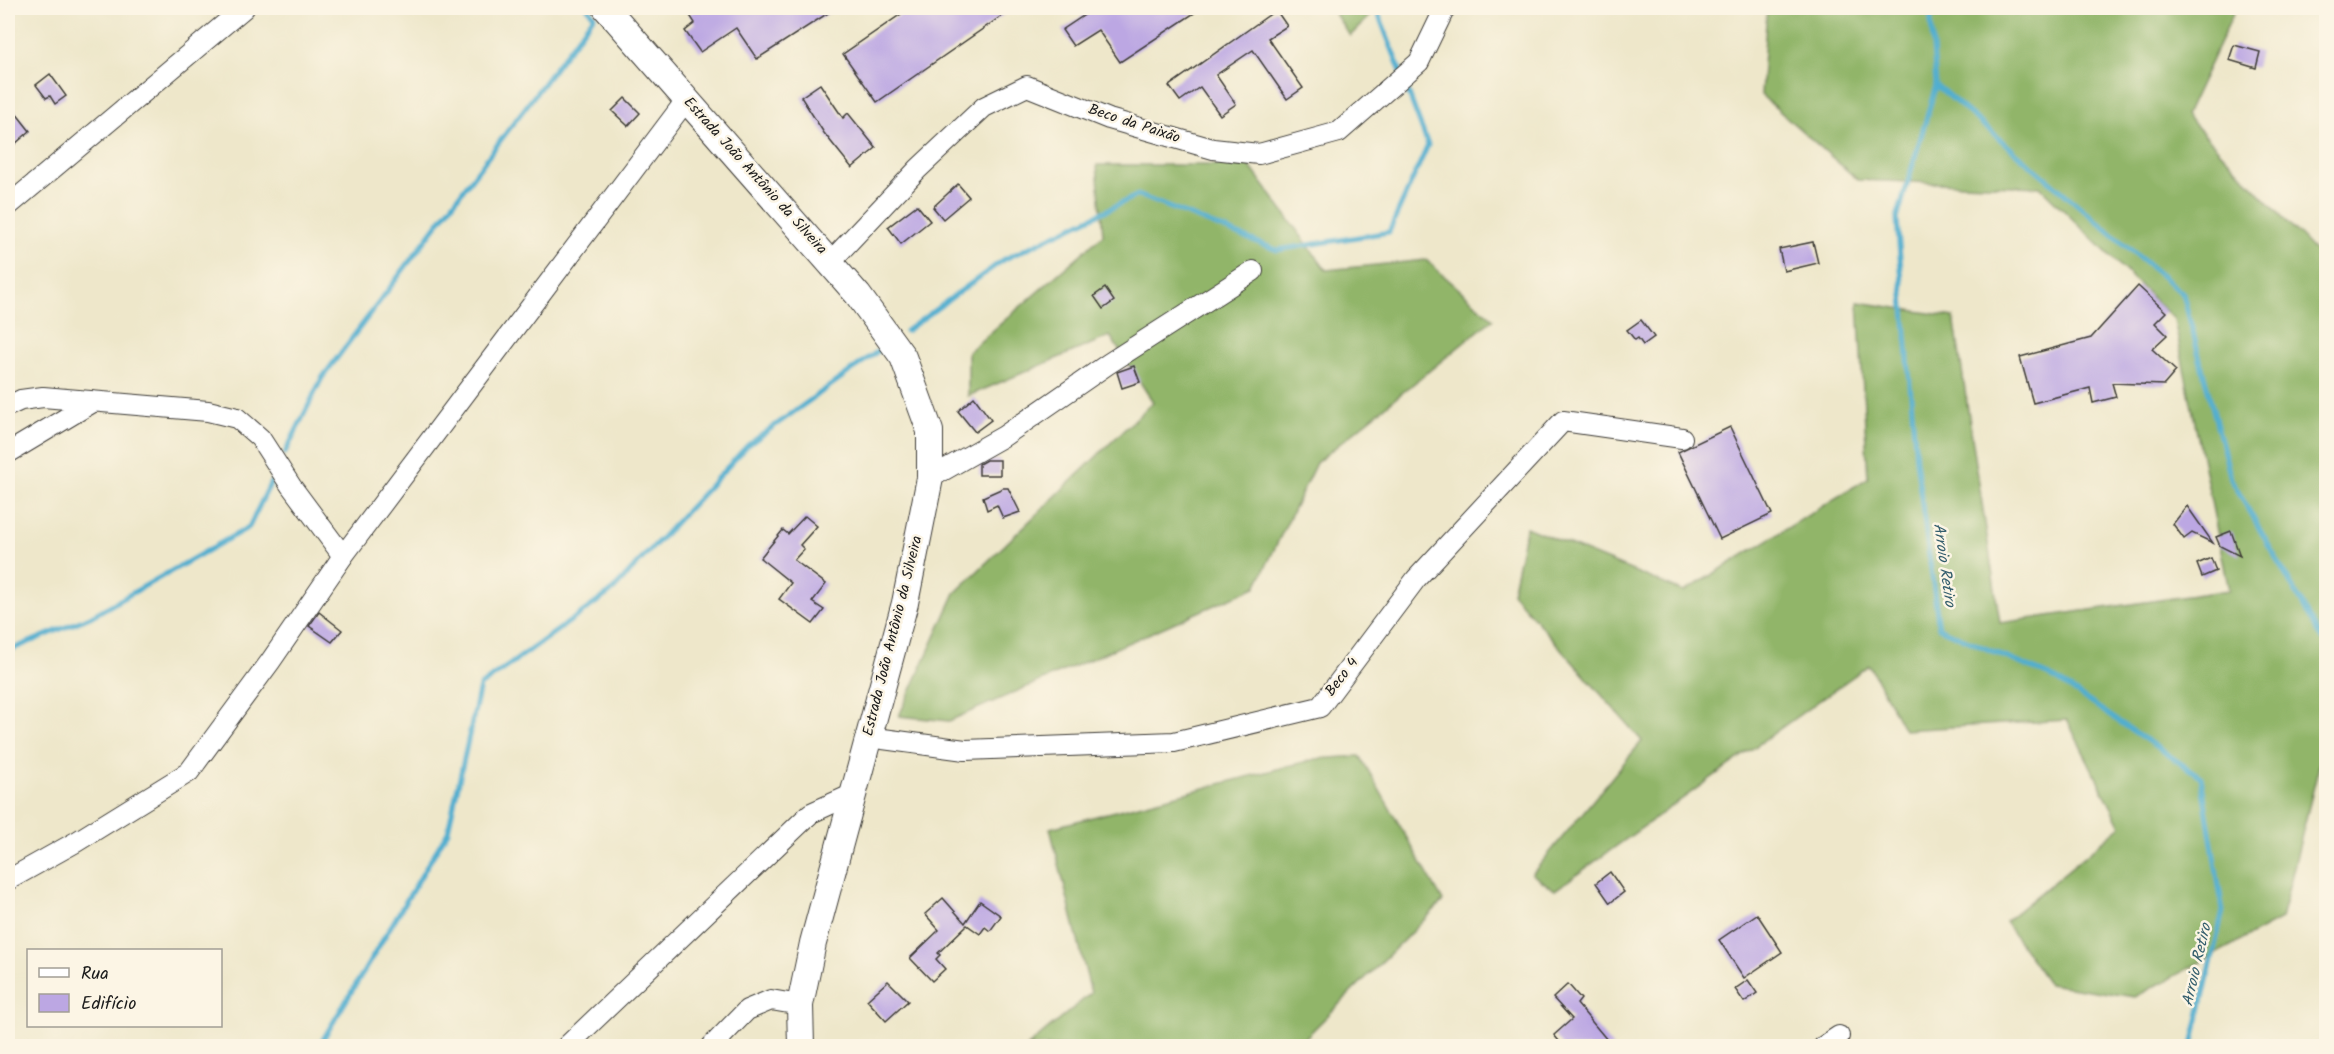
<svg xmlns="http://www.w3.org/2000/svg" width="2334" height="1054" font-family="Kalam,sans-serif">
  <rect width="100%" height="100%" fill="#fcf5e5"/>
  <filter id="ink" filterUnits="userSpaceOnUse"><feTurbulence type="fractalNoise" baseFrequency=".0167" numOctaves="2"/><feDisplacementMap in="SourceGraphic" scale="12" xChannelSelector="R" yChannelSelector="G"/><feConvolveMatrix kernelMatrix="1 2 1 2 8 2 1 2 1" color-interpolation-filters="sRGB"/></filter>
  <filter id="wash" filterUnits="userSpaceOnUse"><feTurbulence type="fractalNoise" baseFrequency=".008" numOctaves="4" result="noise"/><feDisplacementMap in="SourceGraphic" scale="24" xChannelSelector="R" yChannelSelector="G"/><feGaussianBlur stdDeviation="1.35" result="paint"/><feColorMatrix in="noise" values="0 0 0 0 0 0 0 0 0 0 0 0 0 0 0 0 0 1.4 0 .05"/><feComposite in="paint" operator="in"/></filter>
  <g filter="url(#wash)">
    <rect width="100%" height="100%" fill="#eee7ca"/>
    <g fill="#91b569" stroke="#566842" stroke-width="1.5">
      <path d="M1331,8H1378L1350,36Z"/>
      <path d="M1767,8H2236L2186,115L2326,263V738L2281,919L2135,997L2049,984L2005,922L2121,826L2067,720L1904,730L1869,665L1555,890L1532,874L1642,741L1512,593L1526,527L1684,592L1868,478L1858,302L1954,317L2000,623L2229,590L2174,319L2040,187L1858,180L1761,95Z"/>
      <path d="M1097,165H1249L1326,270L1426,260L1493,319L1316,463L1256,587L949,721L899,716L955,593L1153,402L1110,336L968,396V352L1103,235Z"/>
      <path d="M1360,756L1443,901L1297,1046H1028L1091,993L1050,828L1316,759Z"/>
    </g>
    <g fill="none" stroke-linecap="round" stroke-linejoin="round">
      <g stroke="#51aecf" stroke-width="5">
        <path d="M1376,8L1401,72"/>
        <path d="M1930,8L1936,85L1897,219L1916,460L1939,628L2056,679L2201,777L2223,911L2192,1046"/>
        <path d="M1936,85L2183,294L2231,479L2322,639H2326"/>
        <path d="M906,331L1003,260L1138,195L1277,250L1389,232L1428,145L1404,81"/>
        <path d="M285,453L322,378L594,16L588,8"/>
        <path d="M8,651L90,617L249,527L271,482"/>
        <path d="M319,1046L448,831L480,686L612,591L748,445L881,349"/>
      </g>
    </g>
    <g id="blocks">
      <g fill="#bca7e3">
        <path d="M698,8H836L757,59L736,28L700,52L685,31L695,23L689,14Z"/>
        <path d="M910,8H1013L877,102L843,54Z"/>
        <path d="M1095,8H1202L1120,62L1098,30L1073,46L1062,30Z"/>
        <path d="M1276,10L1287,26L1268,38L1303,88L1287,99L1253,50L1216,75L1236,104L1220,115L1200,87L1180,101L1169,86Z"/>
        <path d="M2234,45L2260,52L2256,68L2229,60Z"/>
        <path d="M50,74L66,96L55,104L50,96L46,98L36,85Z"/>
        <path d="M820,84L843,118L848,113L876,148L852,168L824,133L801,97Z"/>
        <path d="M625,98L640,113L628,126L612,111Z"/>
        <path d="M8,103L30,131L8,150Z"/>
        <path d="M958,184L969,197L943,219L933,207Z"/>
        <path d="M917,205L930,221L901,244L888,227Z"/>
        <path d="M1813,242L1818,263L1784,271L1779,249Z"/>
        <path d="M2138,286L2166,312L2155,323L2167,335L2152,349L2176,371L2164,385L2112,383L2116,397L2093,403L2090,388L2033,403L2020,357L2091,338Z"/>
        <path d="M1105,288L1114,301L1103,309L1094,296Z"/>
        <path d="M1641,320L1654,337L1643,345L1638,338L1635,340L1627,330Z"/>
        <path d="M1134,366L1140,382L1122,388L1117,372Z"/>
        <path d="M974,397L991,420L975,432L958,411Z"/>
        <path d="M1730,427L1772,514L1720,539L1678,452Z"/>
        <path d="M986,460H1000V475H979V464Z"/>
        <path d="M1003,488H1008L1020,512L1003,518L997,505L987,510L983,497Z"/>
        <path d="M2187,506L2213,543L2192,533L2184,539L2173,524Z"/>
        <path d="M805,516L817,526L800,545L804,549L794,560L826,584L812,602L824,610L813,624L779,599L791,583L760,558L783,530L788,534Z"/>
        <path d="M2231,531L2240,556L2220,546L2216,537Z"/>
        <path d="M2211,558L2216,571L2202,577L2197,564Z"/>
        <path d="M319,612L342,630L332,642L309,626Z"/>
        <path d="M1610,872L1624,892L1610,903L1596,883Z"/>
        <path d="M943,898L965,923L980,901L1001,916L990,931L985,927L980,934L967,925L938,953L940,955L936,959L945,969L932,981L910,958L939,930L925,914Z"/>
        <path d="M1757,914L1782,952L1744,978L1719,940Z"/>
        <path d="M1748,980L1757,993L1744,1002L1735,989Z"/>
        <path d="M888,981L908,1001L886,1021L867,1000Z"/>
        <path d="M1568,984L1581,999L1577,1004L1613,1047H1564L1554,1035L1572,1019L1553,998Z"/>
      </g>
    </g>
  </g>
  <g filter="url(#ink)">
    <use href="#blocks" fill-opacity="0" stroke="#3c3a36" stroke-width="1.5"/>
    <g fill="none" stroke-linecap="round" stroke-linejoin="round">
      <g stroke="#3c3a36" stroke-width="22">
        <g id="minor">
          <path d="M8,206L244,8"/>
          <path d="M831,261L918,169L984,107L1027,86L1109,119L1213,149L1259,154L1339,132L1419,62L1445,8"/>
          <path d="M8,406L21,400L43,397L208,411L237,418L260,438L291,486L343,556"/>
          <path d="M8,453L93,402"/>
          <path d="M930,478L1004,436L1108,364L1253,271"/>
          <path d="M868,737L965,750L1174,742L1320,707L1416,579L1563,421L1682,438"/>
          <path d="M8,880L76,842L189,772L270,662L343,556L687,99"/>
          <path d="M567,1046L811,813L853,794"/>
          <path d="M712,1046L747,1010L771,1000L800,1005"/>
          <path d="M1824,1046L1839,1036"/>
        </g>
      </g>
      <g stroke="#3c3a36" stroke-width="28">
        <path id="major" d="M606,8L858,295L903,357L930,431V478L905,603L813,943L800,1005L801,1046"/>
      </g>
      <use href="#minor" stroke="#fff" stroke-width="20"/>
      <use href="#major" stroke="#fff" stroke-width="26"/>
    </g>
  </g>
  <g text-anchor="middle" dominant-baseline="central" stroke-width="5" stroke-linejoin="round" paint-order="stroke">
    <g font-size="15" fill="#1c1c1c" stroke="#fcf5e5">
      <text transform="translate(1134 124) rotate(18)">Beco da Paixão</text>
      <text transform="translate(755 176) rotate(48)">Estrada João Antônio da Silveira</text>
      <text transform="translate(893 636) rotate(-76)">Estrada João Antônio da Silveira</text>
      <text transform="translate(1342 677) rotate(-53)">Beco 4</text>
    </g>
    <g font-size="16" font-style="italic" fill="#345e6d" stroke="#fcf5e5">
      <text transform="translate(1944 565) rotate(82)">Arroio Retiro</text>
      <text transform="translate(2197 965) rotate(-77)">Arroio Retiro</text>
    </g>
  </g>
  <rect width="2334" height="1054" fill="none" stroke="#fcf5e5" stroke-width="30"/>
  <rect x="27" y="949" width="195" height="78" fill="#fcf5e5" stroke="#a29e95" stroke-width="1.5"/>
  <rect x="39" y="968" width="30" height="9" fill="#ffffff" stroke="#a29e95" stroke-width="1.5"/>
  <text x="81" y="979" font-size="18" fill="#1c1c1c">Rua</text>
  <rect x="39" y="994" width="30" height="18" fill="#bca7e3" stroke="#a29e95" stroke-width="1.5"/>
  <text x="81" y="1009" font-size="18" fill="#1c1c1c">Edifício</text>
</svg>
